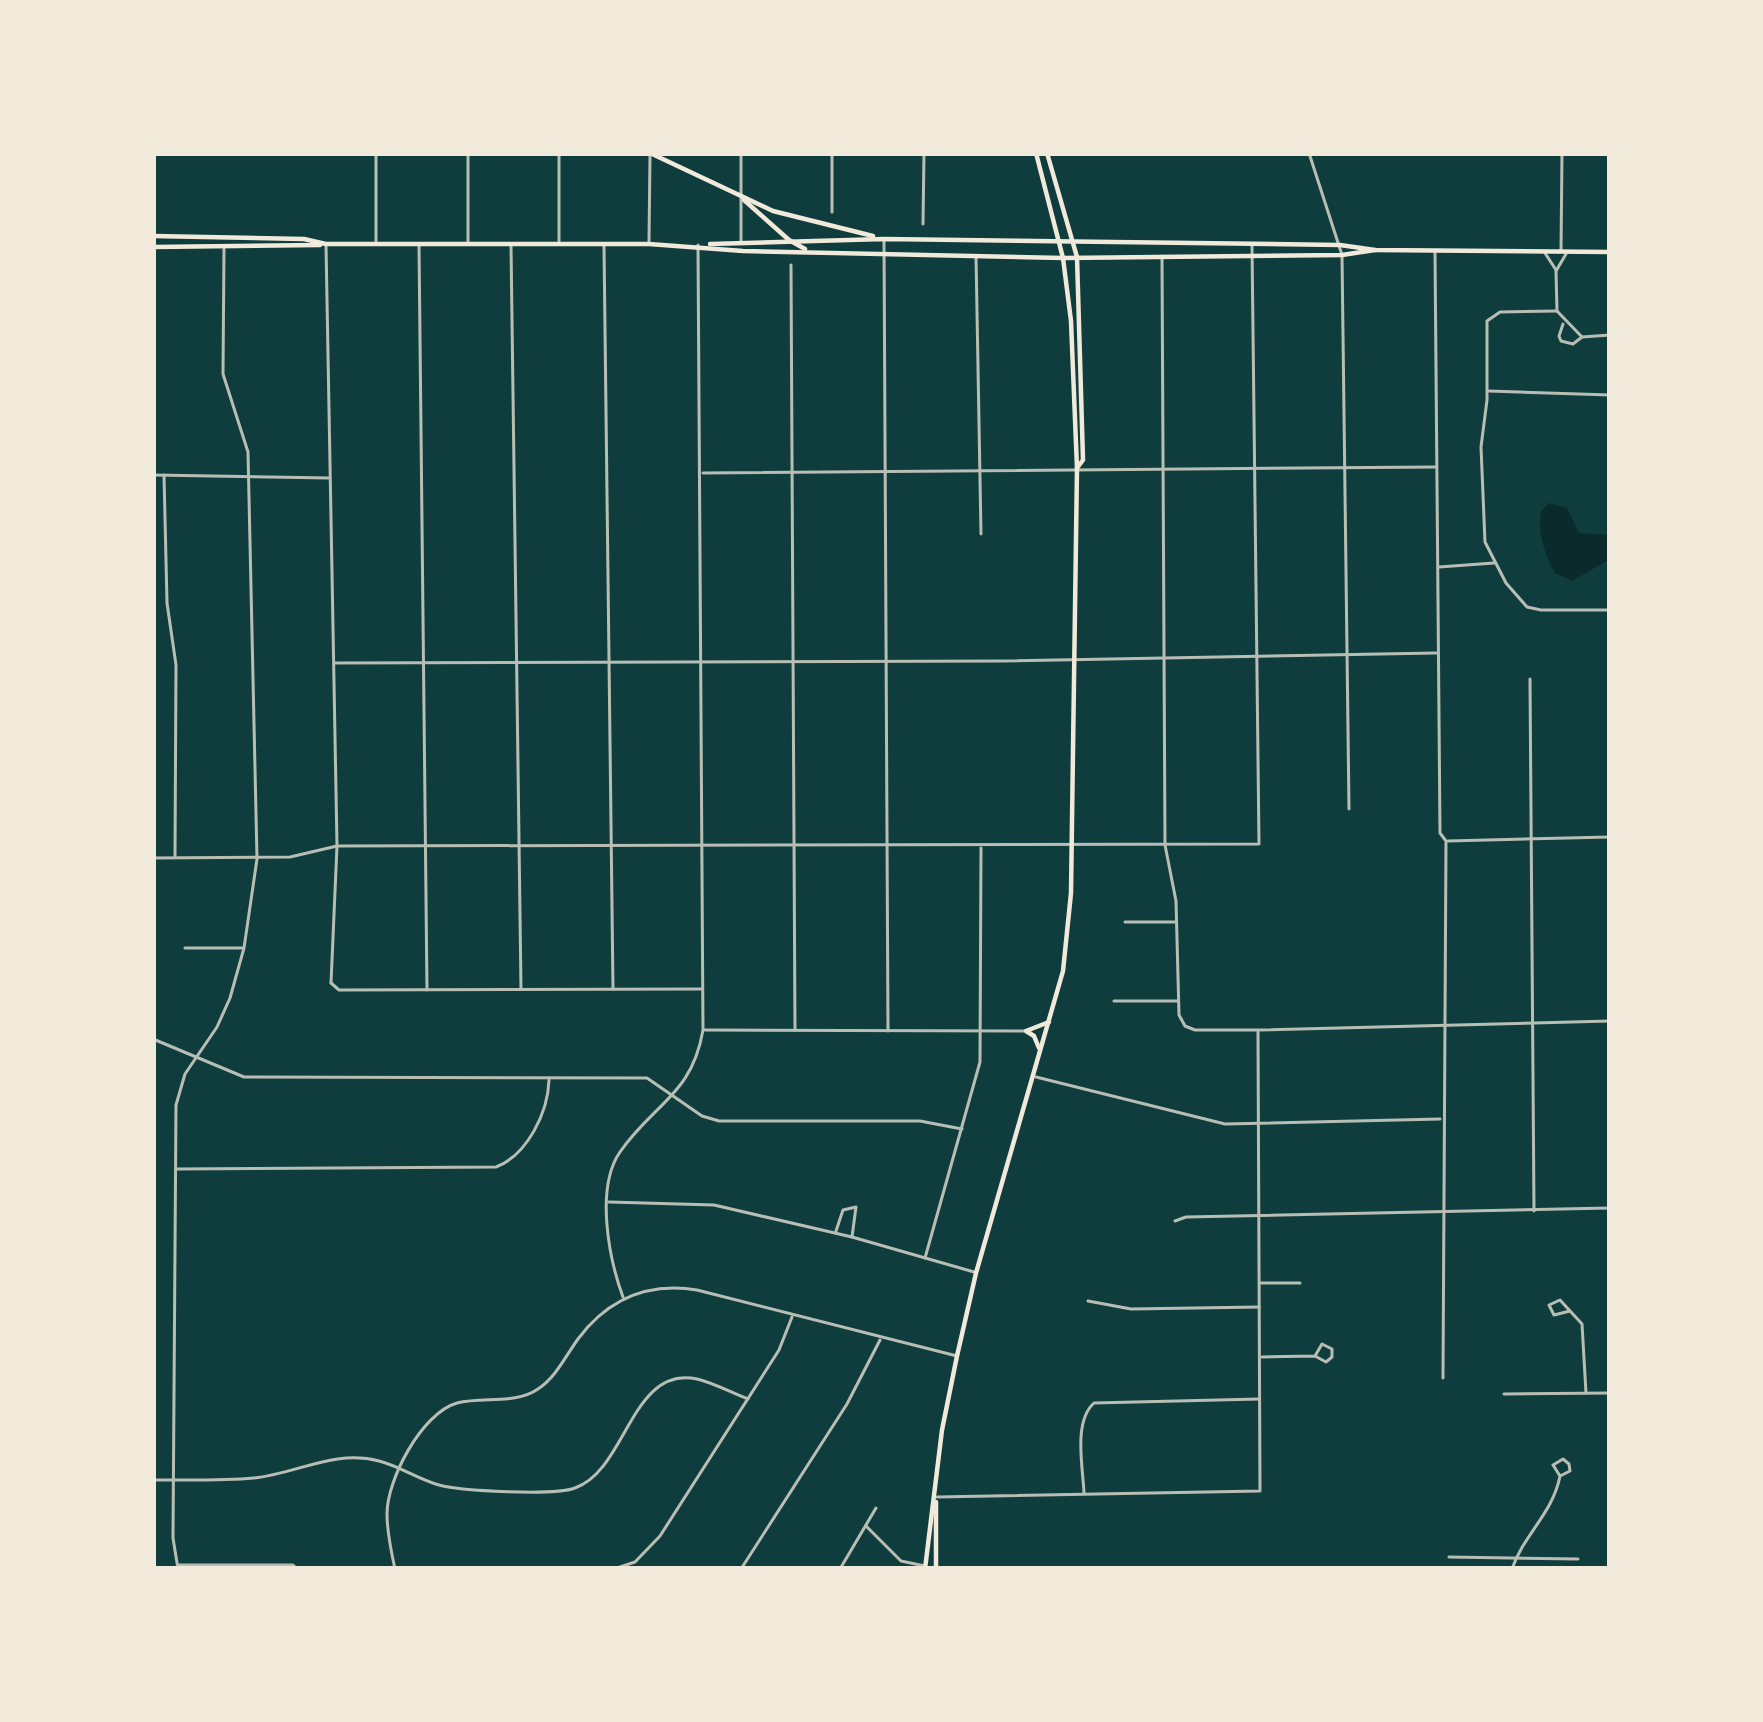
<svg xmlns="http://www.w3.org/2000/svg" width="1763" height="1722" font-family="'Noto Serif',serif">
  <rect width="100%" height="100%" fill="#0f3d3e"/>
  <path fill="#0a2a2b" d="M1549,503L1567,508L1579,533L1610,535V559L1572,581L1555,573C1544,552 1538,535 1541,511Z"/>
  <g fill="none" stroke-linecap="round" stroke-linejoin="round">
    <g stroke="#b8beb3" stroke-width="3">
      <path d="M376,153V241"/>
      <path d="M1309,153L1342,255L1349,809"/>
      <path d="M832,212V153"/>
      <path d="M923,224L924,153"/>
      <path d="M468,241V153"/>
      <path d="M559,241V153"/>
      <path d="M649,241L650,155"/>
      <path d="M741,241V153"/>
      <path d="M884,241L888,1031"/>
      <path d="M326,245L337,846L331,983"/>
      <path d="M419,245L427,990"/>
      <path d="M511,245L521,989"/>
      <path d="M604,246L613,989"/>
      <path d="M1561,251L1562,153"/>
      <path d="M1435,252L1440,833L1446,841L1443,1378"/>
      <path d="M1545,253L1556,270"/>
      <path d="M1566,254L1556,271L1557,311L1582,337L1610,335"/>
      <path d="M976,256L981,534"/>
      <path d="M1162,257L1165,845L1176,901L1179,1015L1185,1026L1195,1030H1258L1610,1021"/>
      <path d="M791,265L795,1030"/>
      <path d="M1557,311L1500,312L1487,321V400L1481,447L1485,542L1506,583L1527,607L1541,610H1610"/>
      <path d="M1563,324L1559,336L1561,341L1573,344L1582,337"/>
      <path d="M1489,391L1610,395"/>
      <path d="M703,473L1436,467"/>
      <path d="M153,475L329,478"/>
      <path d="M164,475L167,603L176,665L175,856"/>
      <path d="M1439,567L1494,563"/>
      <path d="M334,663L1000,661L1436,653"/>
      <path d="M1530,679L1534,1211"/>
      <path d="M1448,841L1610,837"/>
      <path d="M153,858L290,857L337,846L1259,844L1252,245"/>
      <path d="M1125,922H1176"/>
      <path d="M185,948H242"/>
      <path d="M331,983L339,990L702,989"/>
      <path d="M1114,1001H1177"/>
      <path d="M705,1030L1025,1031"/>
      <path d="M153,1039L244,1077L647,1078L702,1116L719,1121H920L962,1129"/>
      <path d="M1036,1077L1225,1124L1440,1119"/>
      <path d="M176,1169L496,1167C527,1155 548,1113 549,1080"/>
      <path d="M609,1202L714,1205L852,1237L974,1272"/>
      <path d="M1175,1221L1186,1217L1610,1208"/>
      <path d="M836,1231L843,1210L856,1207L852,1237"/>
      <path d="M925,1258L980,1062L981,848"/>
      <path d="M1261,1283H1300"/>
      <path d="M623,1297C609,1259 595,1188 620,1152C654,1103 692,1095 703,1030L698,245"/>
      <path d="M1088,1301L1131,1309L1259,1307"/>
      <path d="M1570,1311L1554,1315L1549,1305L1560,1300L1582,1324L1586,1393"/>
      <path d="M1262,1357L1315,1356L1326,1362L1332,1357V1349L1322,1344L1315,1356"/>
      <path d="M1504,1394L1610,1393"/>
      <path d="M153,1480C186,1480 221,1481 254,1478C296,1474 334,1449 379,1461C399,1466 418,1479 439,1485C461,1491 554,1496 575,1488C627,1470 631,1365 697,1379C714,1383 732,1393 748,1399"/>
      <path d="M1084,1493C1083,1467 1073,1422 1094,1403L1259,1399"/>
      <path d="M937,1497L1260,1491L1258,1032"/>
      <path d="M866,1526L901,1561L925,1566"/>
      <path d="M1449,1557L1578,1559"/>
      <path d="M179,1565H293L297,1569"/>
      <path d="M178,1569L173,1538L176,1105L185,1074L217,1027L230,998L244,948L257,859L248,452L223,374L224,249"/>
      <path d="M395,1569C391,1551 387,1532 387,1514C387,1479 422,1413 457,1403C483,1396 515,1405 538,1389C556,1377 565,1357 578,1339C608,1299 647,1282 697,1290L957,1356"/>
      <path d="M614,1569L635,1562L660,1536L779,1350L792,1317"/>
      <path d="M741,1569L847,1404L880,1340"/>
      <path d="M840,1569L876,1508"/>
      <path d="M1512,1569C1524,1534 1553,1513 1560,1476L1570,1471L1569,1464L1563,1459L1553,1465L1560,1476"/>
    </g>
    <g stroke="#f1e9da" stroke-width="4.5">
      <path d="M650,153L773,211L873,236"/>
      <path d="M1047,153L1077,257L1083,460L1077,468"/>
      <path d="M744,200L789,240L805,249"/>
      <path d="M153,236L304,239L326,244H649L743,251L1063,258L1342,255L1375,250"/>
      <path d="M710,244L884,239L1340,245L1375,250L1610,252"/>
      <path d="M153,247L320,245"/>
      <path d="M1039,1048L1034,1036L1026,1031L1049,1022"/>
      <path d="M925,1569L942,1430L957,1356L976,1273L1063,971L1071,893L1077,468L1071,321L1063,258L1036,153"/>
      <path d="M936,1569V1502"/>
    </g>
  </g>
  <rect width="1763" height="1722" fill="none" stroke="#f1e9da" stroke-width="312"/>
</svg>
